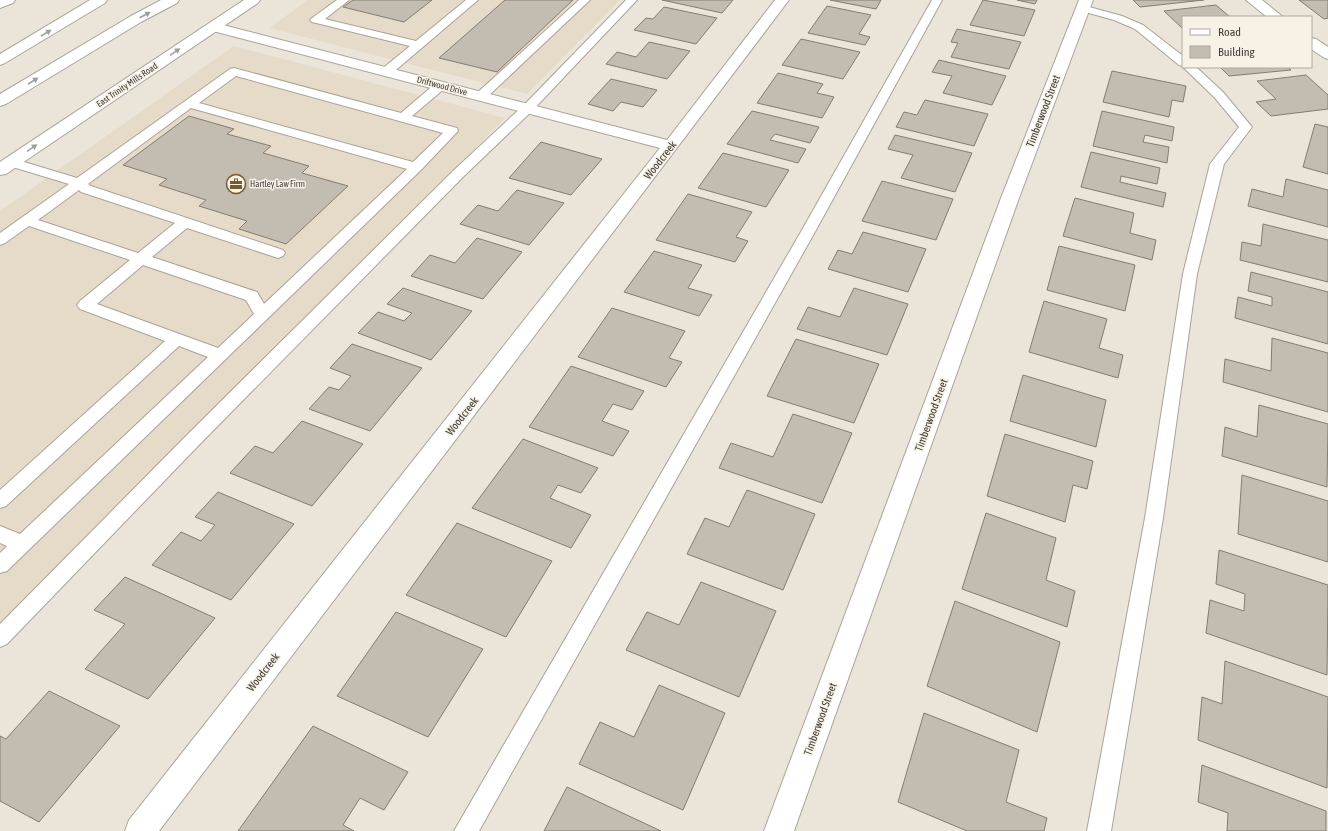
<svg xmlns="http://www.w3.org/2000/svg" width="1328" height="831" font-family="'Asap Condensed',sans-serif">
  <rect width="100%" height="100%" fill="#ebe4d9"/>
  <g fill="#e6dbc9">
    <path d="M308,0H620L527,94L269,28Z"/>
    <path d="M234,46L505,118L0,626V211Z"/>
  </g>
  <g fill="#c3bcb1" stroke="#837c72">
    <path d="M353,0H432L404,22L343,7Z"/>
    <path d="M505,0H573L497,72L439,58Z"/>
    <path d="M662,0H733L722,13Z"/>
    <path d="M830,0H881L876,9Z"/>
    <path d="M983,0L1035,10L1024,36L970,25Z"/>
    <path d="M1017,0H1037L1035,4Z"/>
    <path d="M1133,0H1204L1140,7Z"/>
    <path d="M1299,0H1328V18L1324,19Z"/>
    <path d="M1216,5L1230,17H1183V29L1164,11Z"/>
    <path d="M827,6L871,15L859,34L870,37L865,45L808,33Z"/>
    <path d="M664,7L717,18L696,44L634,30L646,18L653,19Z"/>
    <path d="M957,29L1021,42L1009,69L951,57L958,43L951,42Z"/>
    <path d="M801,39L860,52L843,79L782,65Z"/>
    <path d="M649,42L690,51L667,79L606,64L617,52L636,57Z"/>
    <path d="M939,60L1006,76L992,105L943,93L952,76L932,72Z"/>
    <path d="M1220,67H1288L1291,70L1229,76Z"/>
    <path d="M1112,71L1186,86L1183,102L1172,100L1169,117L1103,102Z"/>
    <path d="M778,73L823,84L817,93L834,97L822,118L757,103Z"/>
    <path d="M1306,75L1328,95V109L1271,116L1256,102L1276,99L1257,81Z"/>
    <path d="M611,79L657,90L643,107L621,102L613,111L588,104Z"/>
    <path d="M925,100L988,114L974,146L896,127L904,112L917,115Z"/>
    <path d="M752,111L819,127L810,143L775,134L770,140L806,149L798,163L727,144Z"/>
    <path d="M1102,111L1174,127L1172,141L1145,135L1143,142L1169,147L1167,163L1093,146Z"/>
    <path d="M189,116L234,129L227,134L271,146L263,153L309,166L302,173L348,186L286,244L239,229L247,221L199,206L206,200L159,185L167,179L123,165Z"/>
    <path d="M1315,124L1328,127V174L1303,167Z"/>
    <path d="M895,135L972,153L955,192L901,178L913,155L888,149Z"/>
    <path d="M541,142L602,159L571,195L509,178Z"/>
    <path d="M1091,152L1160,168L1157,184L1121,176L1120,182L1166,193L1163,207L1081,187Z"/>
    <path d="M723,153L789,170L766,207L698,188Z"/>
    <path d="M1286,179L1328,190V227L1248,206L1252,189L1283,197Z"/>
    <path d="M882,181L953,199L936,240L862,221Z"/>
    <path d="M517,190L564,203L529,245L460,224L478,205L498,211Z"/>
    <path d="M688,194L752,212L736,237L748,241L735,262L656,240Z"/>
    <path d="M1075,198L1134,213L1130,233L1156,240L1152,260L1063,236Z"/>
    <path d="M1263,224L1328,240V282L1240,260L1242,242L1261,246Z"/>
    <path d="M863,232L926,249L908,292L828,269L838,250L852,254Z"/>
    <path d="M477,238L522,252L483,299L411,276L430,255L455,263Z"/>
    <path d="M1059,246L1135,265L1125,311L1047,290Z"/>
    <path d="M654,251L702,265L688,288L712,295L699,316L624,292Z"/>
    <path d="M1251,272L1328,292V344L1235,318L1238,297L1272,306V297L1248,291Z"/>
    <path d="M403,288L472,311L431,360L358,333L378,312L404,321L412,313L387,304Z"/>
    <path d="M854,288L908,304L887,355L797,329L808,307L840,317Z"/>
    <path d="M1044,301L1107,319L1099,348L1123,355L1118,378L1029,352Z"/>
    <path d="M612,308L685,331L669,358L682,362L666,387L578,357Z"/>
    <path d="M1272,338L1328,353V412L1223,382L1225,359L1271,371Z"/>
    <path d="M796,339L879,364L854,423L767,396Z"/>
    <path d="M352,344L422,368L370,431L309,409L329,387L339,390L351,376L330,368Z"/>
    <path d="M571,366L644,391L632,410L613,404L602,421L629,431L613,456L529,427Z"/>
    <path d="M1023,375L1106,400L1096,447L1010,421Z"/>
    <path d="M1259,405L1328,424L1327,487L1222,456L1225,427L1257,437Z"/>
    <path d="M793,414L852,433L822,503L719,468L731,443L773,457Z"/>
    <path d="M302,421L363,444L312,506L230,473L255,446L273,453Z"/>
    <path d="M1005,434L1093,461L1087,489L1073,485L1065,522L987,496Z"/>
    <path d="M523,439L598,468L581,493L558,485L550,498L591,515L571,548L472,508Z"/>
    <path d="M1242,475L1328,501V562L1238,534Z"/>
    <path d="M747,490L815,514L783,590L687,554L705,518L729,527Z"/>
    <path d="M218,492L294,524L231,600L152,565L181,532L201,541L215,525L195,517Z"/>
    <path d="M986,513L1056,538L1046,580L1075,591L1067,627L962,589Z"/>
    <path d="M457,523L552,561L506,637L406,595Z"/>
    <path d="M1219,550L1328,585L1327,675L1206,633L1210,600L1244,611L1245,594L1216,584Z"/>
    <path d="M125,577L215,618L148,699L85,669L125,624L94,610Z"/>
    <path d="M701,582L776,611L739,697L626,650L647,612L679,625Z"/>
    <path d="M955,601L1060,642L1037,732L927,686Z"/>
    <path d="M396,612L483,649L428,737L337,696Z"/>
    <path d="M1225,661L1328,697L1327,788L1198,740L1202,697L1222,704Z"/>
    <path d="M659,685L725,713L683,810L579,764L600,722L634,737Z"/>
    <path d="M49,691L120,726L39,822L0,801V736L6,739Z"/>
    <path d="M924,713L1019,750L1006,802L1047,818L1044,831H967L898,802Z"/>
    <path d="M313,726L408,772L384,810L360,798L343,825L354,831H238Z"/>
    <path d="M1202,765L1326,811V831H1227L1228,813L1198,802Z"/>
    <path d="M567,787L661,831H544Z"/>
  </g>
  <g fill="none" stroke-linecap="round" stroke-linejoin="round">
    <g stroke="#aaa399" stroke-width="2">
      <g id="lane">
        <path d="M337,0H349L325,19L416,41L466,0H478L390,75H382L380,72L382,69L410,46L312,22L310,20L312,18Z"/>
        <path d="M579,0H590L485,99H477L475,96L477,93Z"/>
        <path d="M626,0H637L532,111L463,177L197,447L7,644L0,647V624L185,437L453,171L524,105Z"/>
        <path d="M932,0H942L816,230L479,831H454L802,230Z"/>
        <path d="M1082,5L1122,16L1143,25L1183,56V66L1179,65L1135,29L1114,20L1078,10L1077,8Z"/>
        <path d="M1183,67H1196L1223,92L1252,127L1224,164L1197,274L1163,518L1111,831H1087L1145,518L1183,274L1210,164L1239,127L1215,98Z"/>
        <path d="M234,68L401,113L436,83H444L446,86L444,89L412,116L457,128L458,131L421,170L7,571L0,573V553L7,546L0,543V526L20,534L208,357L179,346L6,506L0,508V490L165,341L80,309L77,305L80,301L130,260L29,226L5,243L0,245V233L69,184L6,165L4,162L6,159L11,158L77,178L230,69ZM236,76L443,133L413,162L199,103ZM191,108L407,169L264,304L257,292L152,257L187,228L278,258L283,256L285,253L283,250L91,186L88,184ZM79,190L81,192L175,223L138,253L38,220ZM143,265L246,300L254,314L218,348L97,304Z"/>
      </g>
    </g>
    <g stroke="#aaa399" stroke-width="2">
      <g id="street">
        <path d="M775,0H789L159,831H125L129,820L660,148L209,30L207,27L209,24L214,23L219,24L667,140Z"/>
        <path d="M1079,0H1093L1019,198L794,831H764L1001,198Z"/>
        <path d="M1246,0H1262L1283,17H1267Z"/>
        <path d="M1311,38L1316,39L1328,47V59L1323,57L1311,49Z"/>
      </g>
    </g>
    <g stroke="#aaa399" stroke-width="2">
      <path id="secondary" d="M244,0H260L258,3L6,174L0,175V162Z"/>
    </g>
    <g stroke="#aaa399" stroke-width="2">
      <g id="highway">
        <path d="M0,0H15L13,3L0,8Z"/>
        <path d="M90,0H107L105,3L5,63L0,65V54Z"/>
        <path d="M161,0H179L177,3L141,22L6,104L0,106V94L131,16Z"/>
      </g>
    </g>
    <use href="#lane" fill="#fff" fill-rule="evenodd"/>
    <use href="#street" fill="#fff" fill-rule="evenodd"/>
    <use href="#secondary" fill="#fff" fill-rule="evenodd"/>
    <use href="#highway" fill="#fff" fill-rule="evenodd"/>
  </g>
  <defs><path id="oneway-solid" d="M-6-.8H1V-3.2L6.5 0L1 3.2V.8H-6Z"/></defs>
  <g fill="#9e9e9b">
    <use href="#oneway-solid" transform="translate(145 15) rotate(-28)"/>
    <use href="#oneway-solid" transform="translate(46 33) rotate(-31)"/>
    <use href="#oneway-solid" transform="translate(175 52) rotate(-34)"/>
    <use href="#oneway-solid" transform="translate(33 81) rotate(-32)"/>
    <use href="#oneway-solid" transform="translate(32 148) rotate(-34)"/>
  </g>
  <defs>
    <g id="office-ring" transform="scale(1)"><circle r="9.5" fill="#f8f1e6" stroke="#745a2c" stroke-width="1.5"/><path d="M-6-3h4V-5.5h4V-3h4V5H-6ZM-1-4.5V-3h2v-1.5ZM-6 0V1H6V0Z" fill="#745a2c"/></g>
  </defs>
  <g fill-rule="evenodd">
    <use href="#office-ring" x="236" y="184"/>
  </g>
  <g text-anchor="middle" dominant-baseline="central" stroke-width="3" stroke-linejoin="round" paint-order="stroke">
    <g font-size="9" fill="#3e3c37" stroke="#f8f1e6">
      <text transform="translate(127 85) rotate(-34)">East Trinity Mills Road</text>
      <text transform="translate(442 86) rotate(15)">Driftwood Drive</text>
    </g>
    <g font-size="9" fill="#3e3c37" stroke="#f8f1e6" text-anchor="start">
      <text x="250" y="184">Hartley Law Firm</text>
    </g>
    <g font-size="11" fill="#3e3c37" stroke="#f8f1e6">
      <text transform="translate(1043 111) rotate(-69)">Timberwood Street</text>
      <text transform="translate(660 160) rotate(-52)">Woodcreek</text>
      <text transform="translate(931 415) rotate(-70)">Timberwood Street</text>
      <text transform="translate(462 416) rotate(-52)">Woodcreek</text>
      <text transform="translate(263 672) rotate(-52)">Woodcreek</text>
      <text transform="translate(820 719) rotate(-70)">Timberwood Street</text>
    </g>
  </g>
  <rect x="1182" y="16" width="130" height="52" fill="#f8f1e6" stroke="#aea9a0"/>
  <rect x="1190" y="29" width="20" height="6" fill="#ffffff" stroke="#aea9a0"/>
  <text x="1218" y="36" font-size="12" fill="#3e3c37">Road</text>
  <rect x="1190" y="46" width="20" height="12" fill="#c3bcb1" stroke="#aea9a0"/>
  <text x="1218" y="56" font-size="12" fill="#3e3c37">Building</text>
</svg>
